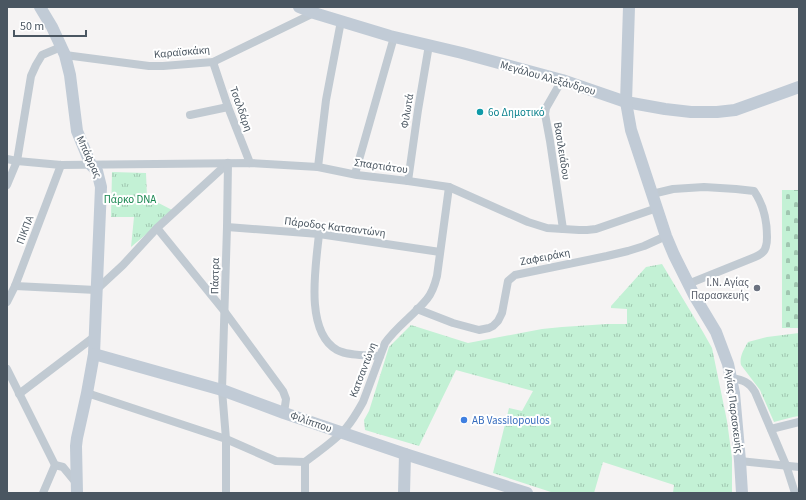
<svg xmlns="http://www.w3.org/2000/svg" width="806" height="500" font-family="'Source Sans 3',sans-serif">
  <defs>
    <pattern id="grass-tufts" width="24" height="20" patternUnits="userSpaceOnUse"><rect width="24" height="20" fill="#c3f1d5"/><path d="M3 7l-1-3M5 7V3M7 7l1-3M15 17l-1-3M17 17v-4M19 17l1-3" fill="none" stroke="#a0c6b0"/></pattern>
    <pattern id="cemetery-stones" width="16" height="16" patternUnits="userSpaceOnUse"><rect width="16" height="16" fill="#c3f1d5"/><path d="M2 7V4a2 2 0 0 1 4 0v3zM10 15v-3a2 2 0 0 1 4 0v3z" fill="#a0c6b0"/></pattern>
  </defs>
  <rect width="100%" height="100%" fill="#f5f3f3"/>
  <g fill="url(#grass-tufts)">
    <path d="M112,172L146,173L147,197L174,211L131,247L134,217H111Z"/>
    <path d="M662,264L703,332L712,348L727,421L732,458V493H673L674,485L603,462L594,493H554L493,473L509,408L522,411L533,391L456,370L419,446L365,430L364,420L369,411L389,347L411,325L468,343L542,329L562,327L607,324H627V309L611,308V306L646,267Z"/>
    <path d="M799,333V416L793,417L774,422L760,390L741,365C739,357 744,349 748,342L767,337Z"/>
  </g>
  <rect fill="url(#cemetery-stones)" x="782" y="190" width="17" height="138"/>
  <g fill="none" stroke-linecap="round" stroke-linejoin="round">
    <g stroke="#c1cad2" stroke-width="8">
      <path d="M65,55L149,66H163L213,62L314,13"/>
      <path d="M213,62L228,107L250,163"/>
      <path d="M562,80L546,108L545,114L550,141L563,229"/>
      <path d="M190,115L228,107"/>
      <path d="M7,159L17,161L61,165L250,163L318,167L357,175L408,181L449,187L528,222L547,228L579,230H587L596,229L657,208"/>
      <path d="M318,167L326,100L341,21"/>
      <path d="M355,174L394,37"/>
      <path d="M408,181L418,110L429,45"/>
      <path d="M7,185L17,161L31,76L36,65L42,55L61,47"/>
      <path d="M652,194L673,189L704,187L736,189L754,191C763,204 767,221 767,237C767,240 767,243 766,246C765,252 760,255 755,257L688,284"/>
      <path d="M227,227L319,234L440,252"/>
      <path d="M157,228L225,312L283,391L286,399L284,413"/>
      <path d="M319,234C316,265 304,331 337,350C348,356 367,355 380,356"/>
      <path d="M15,286L96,290L123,265L157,228L228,163"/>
      <path d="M7,302L15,286L61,165"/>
      <path d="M417,309L453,323L479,330L489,328L493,326L498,321L502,313L508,281L515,275L607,256L628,251L644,246L666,236"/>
      <path d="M7,369L55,465L63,467L77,484"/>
      <path d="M732,378C743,380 749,382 755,392L786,465L795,493"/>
      <path d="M87,393L226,439L276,461L305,462"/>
      <path d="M19,394L94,337"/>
      <path d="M771,429L799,422"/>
      <path d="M740,461L799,467"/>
      <path d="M305,462C319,451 335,441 346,428C353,420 358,411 363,402L385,343C397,326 414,315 427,299C432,293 435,284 437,276L449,187"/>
      <path d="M43,493L55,465"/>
      <path d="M226,493V439L222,390L227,227L228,163"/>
      <path d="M305,493V462"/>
    </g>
    <g stroke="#c1cbd6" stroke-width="12">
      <path d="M40,7L52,27L65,55L70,75L77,131L91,165L97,171L101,187L94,354L87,393L77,438L76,446L77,493"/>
      <path d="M299,7L314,13L390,36L462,53L562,80L626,102L665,109L691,112H717L735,110L799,87"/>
      <path d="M629,7L626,102L631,130L666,236L674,255L695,297L716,332L728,364L734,393L740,461L742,493"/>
      <path d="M94,354L222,390L284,413L405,454L527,493"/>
      <path d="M404,493L405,454"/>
    </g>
  </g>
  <circle fill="#0f9aa8" stroke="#fff" stroke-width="1.5" cx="480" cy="112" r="4"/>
  <circle fill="#6b7280" stroke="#fff" stroke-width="1.5" cx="757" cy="288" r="4"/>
  <circle fill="#3f7fe0" stroke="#fff" stroke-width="1.5" cx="464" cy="420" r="4"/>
  <g text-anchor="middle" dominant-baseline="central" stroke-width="4" stroke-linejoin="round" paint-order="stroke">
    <g font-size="11" fill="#4a5661" stroke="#fff">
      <text transform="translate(182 52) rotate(-5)">Καραϊσκάκη</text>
      <text transform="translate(548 78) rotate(16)">Μεγάλου Αλεξάνδρου</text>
      <text transform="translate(241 109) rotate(70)">Τσαλδάρη</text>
      <text transform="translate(407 111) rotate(-81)">Φιλωτά</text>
      <text transform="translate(562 151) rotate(81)">Βασιλειάδου</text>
      <text transform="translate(89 157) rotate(65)">Μπάφρας</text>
      <text transform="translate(381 166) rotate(8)">Σπαρτιάτου</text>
      <text transform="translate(335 227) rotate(7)">Πάροδος Κατσαντώνη</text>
      <text transform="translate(25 230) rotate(-69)">ΠΙΚΠΑ</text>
      <text transform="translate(545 257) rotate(-11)">Ζαφειράκη</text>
      <text transform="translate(215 276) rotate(-89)">Πάστρα</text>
      <text transform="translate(363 370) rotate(-69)">Κατσαντώνη</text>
      <text transform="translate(734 411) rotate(83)">Αγίας Παρασκευής</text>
      <text transform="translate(311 422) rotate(19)">Φιλίππου</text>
    </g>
    <g font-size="11" fill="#0d838f" stroke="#fff" text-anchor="start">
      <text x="488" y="112">6ο Δημοτικό</text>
    </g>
    <g font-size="11" fill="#17864f" stroke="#fff">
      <text x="130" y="199">Πάρκο DNA</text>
    </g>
    <g font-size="11" fill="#5b616d" stroke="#fff" text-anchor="end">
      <text x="749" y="282">Ι.Ν. Αγίας<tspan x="749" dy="13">Παρασκευής</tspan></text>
    </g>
    <g font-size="11" fill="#366cbe" stroke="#fff" text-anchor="start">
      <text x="472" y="420">AB Vassilopoulos</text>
    </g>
  </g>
  <rect width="806" height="500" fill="none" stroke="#4a5661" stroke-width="16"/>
  <path d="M14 30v6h72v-6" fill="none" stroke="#4a5661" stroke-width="2"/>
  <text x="20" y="30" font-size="12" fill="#4a5661" stroke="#ffffff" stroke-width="3" paint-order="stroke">50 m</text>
</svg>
